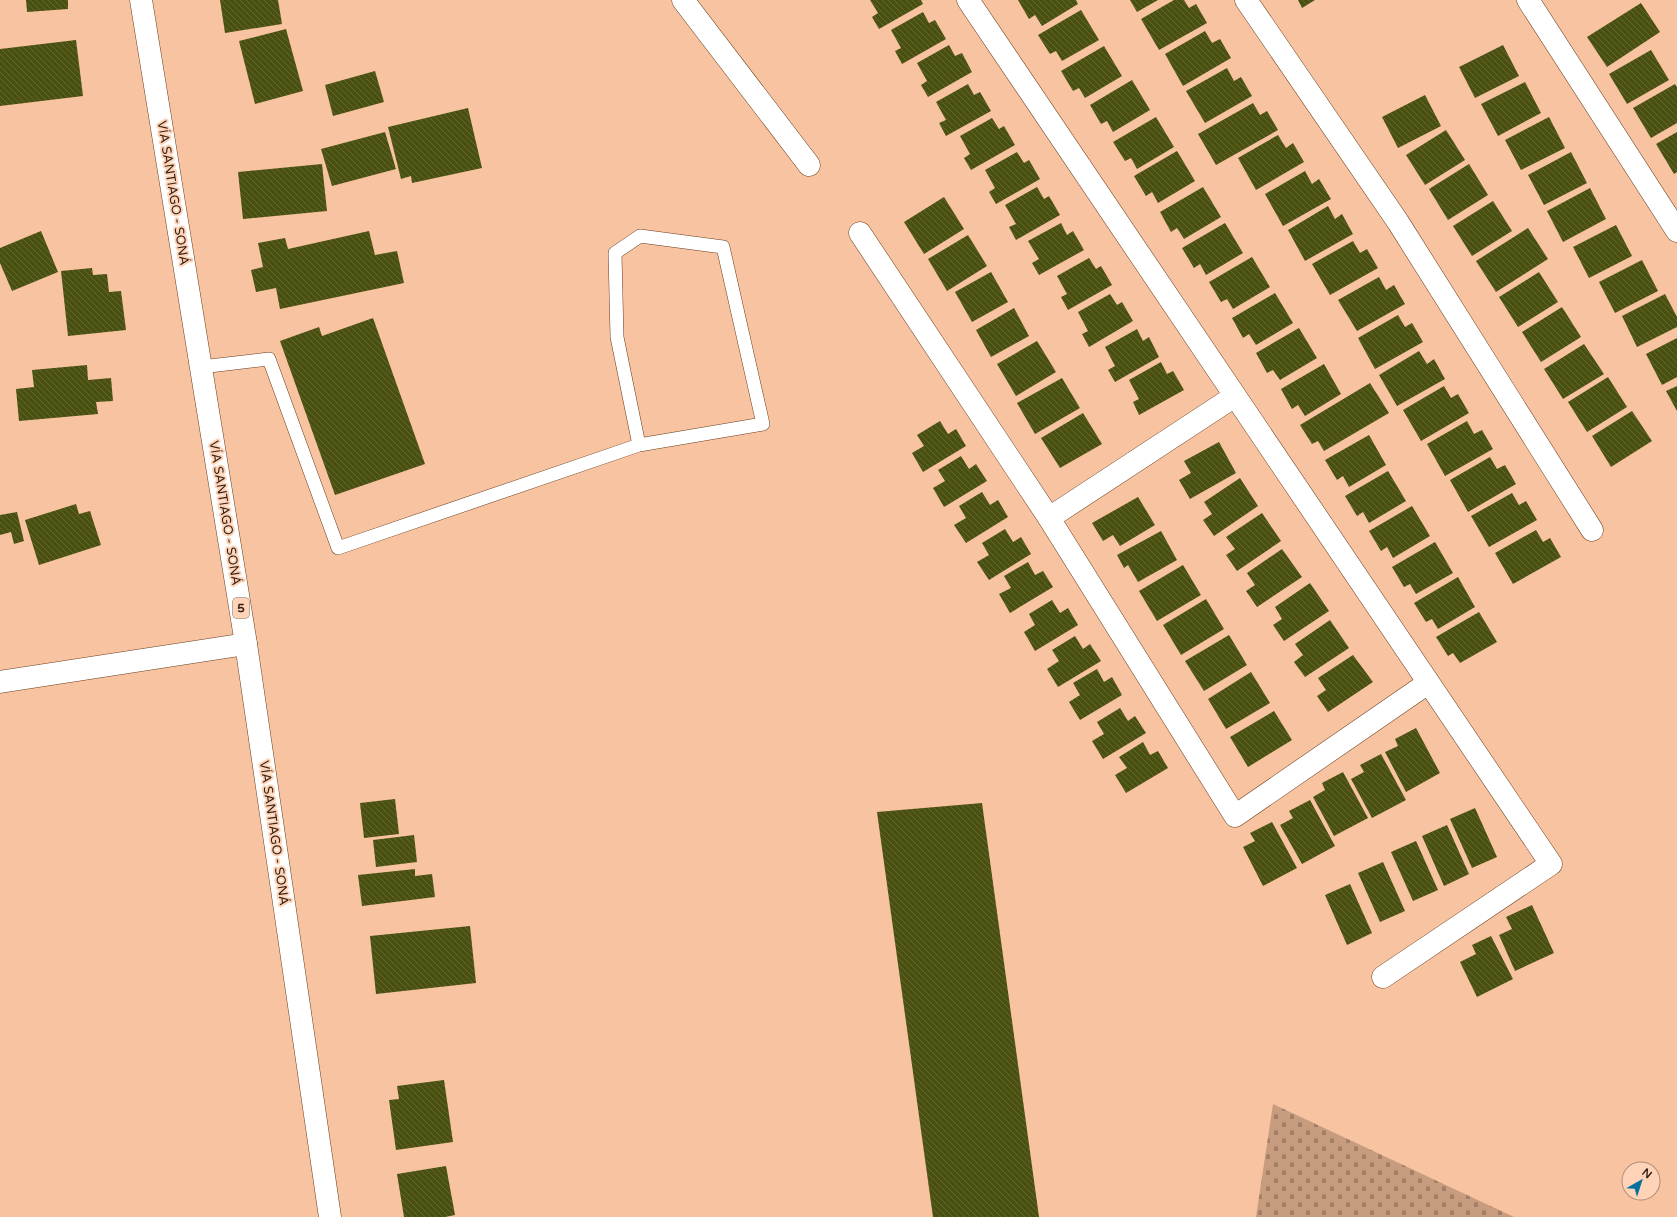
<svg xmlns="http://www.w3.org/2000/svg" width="1677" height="1217" font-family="'Varela Round',sans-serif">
  <defs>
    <pattern id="cemetery-stones" width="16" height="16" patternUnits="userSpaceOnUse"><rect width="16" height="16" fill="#c79c7f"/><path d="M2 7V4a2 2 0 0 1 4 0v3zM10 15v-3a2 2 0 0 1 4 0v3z" fill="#a27f67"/></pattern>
    <pattern id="building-back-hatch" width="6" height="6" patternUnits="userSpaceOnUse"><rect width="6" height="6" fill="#4a500f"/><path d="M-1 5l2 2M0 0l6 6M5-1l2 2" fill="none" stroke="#626631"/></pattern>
  </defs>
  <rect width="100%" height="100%" fill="#f8c3a0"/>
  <path fill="url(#cemetery-stones)" d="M1273,1104L1514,1217H1256Z"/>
  <g fill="url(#building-back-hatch)">
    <path d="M26,0H68V9L27,12Z"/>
    <path d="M220,0H278L282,24L225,33Z"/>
    <path d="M870,0H921L923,4L879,29L872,17L878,13Z"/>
    <path d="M1018,0H1076L1078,4L1042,26L1035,15L1029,19Z"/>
    <path d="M1130,0H1158L1137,12Z"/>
    <path d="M1174,0H1184L1189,8L1196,4L1207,23L1159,50L1141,19Z"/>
    <path d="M1298,0H1315L1302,8Z"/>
    <path d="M1641,3L1660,32L1607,67L1587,37Z"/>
    <path d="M1081,10L1099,40L1062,61L1056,51L1050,54L1038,35Z"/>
    <path d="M923,12L929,23L935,20L946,39L902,64L895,51L901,48L891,30Z"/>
    <path d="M286,29L303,91L255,104L239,41Z"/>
    <path d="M1205,31L1212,43L1220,39L1231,58L1183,86L1165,54Z"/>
    <path d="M76,40L83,96L0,106V49Z"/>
    <path d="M949,45L955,56L962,53L972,72L928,97L921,85L927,81L917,63Z"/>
    <path d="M1503,45L1519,76L1475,98L1459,67Z"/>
    <path d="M1104,46L1122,76L1085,98L1079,88L1073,91L1061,71Z"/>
    <path d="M1651,50L1669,80L1627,104L1609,74Z"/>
    <path d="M1227,68L1234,81L1241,77L1252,96L1205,123L1186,91Z"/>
    <path d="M375,71L384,102L333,116L325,85Z"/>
    <path d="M1132,80L1150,110L1113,132L1107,121L1101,124L1090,105Z"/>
    <path d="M1525,82L1541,113L1498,136L1481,104Z"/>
    <path d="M968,84L974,95L980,92L991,111L946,136L939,123L946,120L936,102Z"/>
    <path d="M1675,84L1677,87V123L1651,138L1633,108Z"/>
    <path d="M1425,95L1441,126L1398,148L1382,117Z"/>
    <path d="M1253,103L1260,115L1267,111L1278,130L1216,165L1198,134Z"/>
    <path d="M468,108L482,168L412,183L411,176L401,179L388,127Z"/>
    <path d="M1156,117L1174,147L1137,169L1131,158L1125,161L1113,142Z"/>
    <path d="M1549,117L1565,148L1521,170L1505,140Z"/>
    <path d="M992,118L999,129L1004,126L1015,145L971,170L964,158L970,154L960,136Z"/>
    <path d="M1446,130L1465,160L1425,185L1406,155Z"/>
    <path d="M385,132L396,169L332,186L321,149Z"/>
    <path d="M1677,132V172L1674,174L1656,144Z"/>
    <path d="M1278,135L1286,148L1293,143L1304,162L1256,190L1238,158Z"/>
    <path d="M1177,151L1195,181L1158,203L1152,192L1146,196L1134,176Z"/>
    <path d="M1017,152L1024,163L1029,160L1040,179L996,204L989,192L995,188L985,170Z"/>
    <path d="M1571,152L1587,183L1544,205L1528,175Z"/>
    <path d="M322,164L327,211L243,219L238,172Z"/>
    <path d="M1469,164L1488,195L1448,220L1429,189Z"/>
    <path d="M1305,171L1312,184L1319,179L1331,199L1283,226L1265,194Z"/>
    <path d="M1037,187L1044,199L1049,196L1060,215L1016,240L1009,227L1016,224L1005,205Z"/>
    <path d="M1203,187L1221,217L1184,239L1177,228L1171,232L1160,212Z"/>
    <path d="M1590,188L1606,219L1563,242L1547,211Z"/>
    <path d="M944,197L964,229L924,254L904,222Z"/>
    <path d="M1493,201L1512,231L1472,256L1453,226Z"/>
    <path d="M1328,206L1335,219L1342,214L1353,234L1305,261L1288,230Z"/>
    <path d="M1061,223L1067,235L1073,231L1084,250L1039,275L1032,263L1039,259L1028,241Z"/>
    <path d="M1225,223L1243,253L1206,275L1200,264L1194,268L1182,248Z"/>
    <path d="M1616,225L1632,256L1589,278L1573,247Z"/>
    <path d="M1528,228L1548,259L1496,292L1476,261Z"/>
    <path d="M41,231L58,272L12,291L0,263V248Z"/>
    <path d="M369,231L375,255L397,251L404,283L280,309L276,288L256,292L251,270L263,267L258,243L285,238L288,249Z"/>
    <path d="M968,235L987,266L947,291L928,259Z"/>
    <path d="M1353,241L1360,253L1367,249L1378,268L1330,295L1312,264Z"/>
    <path d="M1252,257L1270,287L1233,309L1227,299L1221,302L1209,282Z"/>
    <path d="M1089,258L1096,269L1101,266L1112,285L1068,310L1061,297L1067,294L1057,276Z"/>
    <path d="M1642,260L1658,291L1615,313L1599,282Z"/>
    <path d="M92,268L93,275L107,274L109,292L121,291L126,330L68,336L61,271Z"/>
    <path d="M991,272L1008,302L972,322L955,292Z"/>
    <path d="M1539,272L1558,302L1518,327L1499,297Z"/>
    <path d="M1379,277L1386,290L1394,285L1405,304L1357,331L1338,300Z"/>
    <path d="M1275,293L1293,323L1256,345L1249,334L1243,338L1232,318Z"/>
    <path d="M1110,294L1117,305L1122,302L1133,321L1089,347L1082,334L1088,331L1078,312Z"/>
    <path d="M1665,294L1677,317V327L1637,347L1622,316Z"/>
    <path d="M1562,307L1581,337L1541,362L1522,332Z"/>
    <path d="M1014,308L1029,336L991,357L976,330Z"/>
    <path d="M1398,315L1405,327L1412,323L1423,342L1375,369L1358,338Z"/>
    <path d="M373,318L425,464L335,495L280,341L319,327L322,336Z"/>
    <path d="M1299,328L1317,358L1280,380L1273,370L1267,373L1256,353Z"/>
    <path d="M1137,329L1143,341L1149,337L1159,357L1115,382L1108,370L1115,366L1105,347Z"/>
    <path d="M1677,338V377L1662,385L1646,354Z"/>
    <path d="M1037,341L1056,372L1016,396L997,364Z"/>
    <path d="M1584,344L1604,374L1563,399L1544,369Z"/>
    <path d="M1419,351L1427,364L1434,359L1445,379L1397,406L1379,375Z"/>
    <path d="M1161,362L1167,374L1173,371L1184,390L1139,415L1133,402L1139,399L1129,380Z"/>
    <path d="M1324,364L1341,394L1305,416L1298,405L1292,409L1281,389Z"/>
    <path d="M87,365L88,380L111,378L113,401L96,402L98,414L19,421L16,389L34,387L32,370Z"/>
    <path d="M1608,377L1627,407L1587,432L1568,402Z"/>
    <path d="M1062,378L1080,408L1035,434L1017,403Z"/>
    <path d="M1370,383L1389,413L1324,451L1318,441L1312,444L1300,425Z"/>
    <path d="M1444,386L1451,398L1458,394L1469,413L1421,441L1403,410Z"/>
    <path d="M1677,386V411L1666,391Z"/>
    <path d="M1632,411L1652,441L1611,467L1592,436Z"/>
    <path d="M1083,413L1102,444L1060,468L1041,438Z"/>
    <path d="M940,421L948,434L956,429L966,446L923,472L912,453L924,446L917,435Z"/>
    <path d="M1467,421L1474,434L1482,430L1493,449L1445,476L1427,444Z"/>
    <path d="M1369,435L1386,465L1349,487L1343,476L1337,480L1325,460Z"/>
    <path d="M1219,442L1236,473L1190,499L1179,480L1191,473L1184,461Z"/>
    <path d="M961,456L969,469L976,464L987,481L944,507L933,488L945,481L938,470Z"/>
    <path d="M1490,457L1497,469L1505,465L1516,484L1468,512L1450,480Z"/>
    <path d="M1388,471L1406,501L1369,523L1363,512L1357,516L1345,496Z"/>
    <path d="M1240,478L1258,506L1214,536L1203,520L1212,514L1204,502Z"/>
    <path d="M982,492L990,505L998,500L1008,517L966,543L954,525L966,518L959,506Z"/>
    <path d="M1512,493L1519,505L1526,501L1537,520L1489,547L1471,516Z"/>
    <path d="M1138,497L1155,525L1120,546L1113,535L1103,541L1092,523Z"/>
    <path d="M76,504L79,514L90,511L101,545L39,565L25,520Z"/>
    <path d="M1412,506L1430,536L1393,558L1387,547L1381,551L1369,531Z"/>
    <path d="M17,512L24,541L14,544L11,532L0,535V515Z"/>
    <path d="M1262,513L1281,541L1237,571L1226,555L1235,549L1226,537Z"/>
    <path d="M1005,529L1013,542L1021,537L1031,554L989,580L977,562L989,555L982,543Z"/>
    <path d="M1536,530L1543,542L1550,538L1561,557L1513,584L1495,553Z"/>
    <path d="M1161,531L1177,560L1138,582L1128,565L1124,568L1117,555Z"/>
    <path d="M1435,542L1453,573L1416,594L1410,584L1404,587L1392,567Z"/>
    <path d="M1282,549L1302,577L1257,607L1246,591L1255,585L1247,573Z"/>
    <path d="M1028,562L1035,575L1043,571L1053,587L1010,613L999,594L1011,588L1004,576Z"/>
    <path d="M1183,565L1201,595L1157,621L1139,591Z"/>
    <path d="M1458,577L1475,607L1438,629L1432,619L1426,622L1414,603Z"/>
    <path d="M1310,583L1329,611L1284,641L1273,625L1282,619L1275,607Z"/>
    <path d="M1206,599L1224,629L1181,655L1163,625Z"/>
    <path d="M1052,600L1060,613L1068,608L1078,625L1035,651L1024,632L1035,625L1029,614Z"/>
    <path d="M1479,612L1497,642L1460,663L1453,653L1448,656L1436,637Z"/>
    <path d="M1330,620L1349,648L1305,677L1294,662L1303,655L1295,644Z"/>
    <path d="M1229,635L1247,665L1204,691L1185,661Z"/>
    <path d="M1075,636L1083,649L1090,644L1101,661L1058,687L1047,669L1059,661L1052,650Z"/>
    <path d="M1353,655L1373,682L1328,712L1317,696L1326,690L1318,678Z"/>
    <path d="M1097,669L1104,682L1112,677L1122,695L1080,720L1069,702L1080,695L1073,683Z"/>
    <path d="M1251,672L1270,703L1226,729L1208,699Z"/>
    <path d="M1120,708L1128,721L1135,716L1146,733L1103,759L1092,741L1104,734L1097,722Z"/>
    <path d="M1274,711L1292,740L1248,767L1230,737Z"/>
    <path d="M1416,728L1440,773L1406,792L1385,752L1398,746L1395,739Z"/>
    <path d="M1143,742L1150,755L1158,751L1168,768L1126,793L1115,775L1127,768L1119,757Z"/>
    <path d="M1381,754L1406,800L1372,818L1351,779L1364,772L1360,765Z"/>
    <path d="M1343,772L1368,818L1334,836L1313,797L1325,790L1322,783Z"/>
    <path d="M395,799L399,834L364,838L360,803Z"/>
    <path d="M1310,800L1335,846L1302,864L1280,825L1293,818L1289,811Z"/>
    <path d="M982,803L1039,1217H933L877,812Z"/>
    <path d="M1475,808L1497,857L1472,868L1450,819Z"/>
    <path d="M1272,822L1297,868L1263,886L1243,847L1255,841L1250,833Z"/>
    <path d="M1447,825L1469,874L1444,886L1422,836Z"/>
    <path d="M414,835L417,862L376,867L373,840Z"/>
    <path d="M1416,841L1438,890L1413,901L1391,852Z"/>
    <path d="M1383,862L1405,911L1380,922L1358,873Z"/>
    <path d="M415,869V876L432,874L435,897L362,906L358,875Z"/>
    <path d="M1350,884L1372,933L1347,945L1325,895Z"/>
    <path d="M1532,905L1554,953L1515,971L1499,935L1512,929L1506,917Z"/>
    <path d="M470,926L476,983L376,994L370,936Z"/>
    <path d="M1491,936L1513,979L1477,997L1460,962L1476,954L1472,945Z"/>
    <path d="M444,1080L453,1142L396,1150L389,1100L399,1099L397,1086Z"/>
    <path d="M446,1166L455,1215L445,1217H404L397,1174Z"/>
  </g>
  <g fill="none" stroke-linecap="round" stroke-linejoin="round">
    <g stroke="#693d1d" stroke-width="14">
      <path id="service" d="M201,367L269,359L338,548L639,445L763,424L723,247L640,236L615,253L617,337L639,445"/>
    </g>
    <g stroke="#693d1d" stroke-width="23">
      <g id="minor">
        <path d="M683,0L809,165"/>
        <path d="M968,0L1551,864L1383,977"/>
        <path d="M1246,0L1398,222L1592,530"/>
        <path d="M1528,0L1677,231"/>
        <path d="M860,233L1049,518L1235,816L1428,683"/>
        <path d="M1049,518L1235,396"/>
        <path d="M0,682L246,644"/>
      </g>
    </g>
    <g stroke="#693d1d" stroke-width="23">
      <path id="primary" d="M141,0L246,644L330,1217"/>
    </g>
    <use href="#service" stroke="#fff" stroke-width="13"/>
    <use href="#minor" stroke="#fff" stroke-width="22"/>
    <use href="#primary" stroke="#fff" stroke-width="22"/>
  </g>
  <g text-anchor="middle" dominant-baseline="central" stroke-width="4" stroke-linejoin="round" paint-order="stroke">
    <rect fill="#fed3b7" stroke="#725746" stroke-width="1" x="233" y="598" width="16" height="20" rx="3"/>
    <g font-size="12" font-weight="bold" fill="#362215">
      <text x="241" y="608">5</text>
    </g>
    <g font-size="13" fill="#362215" stroke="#fed3b7">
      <text transform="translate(173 193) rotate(81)">VÍA SANTIAGO - SONÁ</text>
      <text transform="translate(225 513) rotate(81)">VÍA SANTIAGO - SONÁ</text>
      <text transform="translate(274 833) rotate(82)">VÍA SANTIAGO - SONÁ</text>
    </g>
  </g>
  <g transform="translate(1641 1181) rotate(39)"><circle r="19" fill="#fed3b7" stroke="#ae8c76"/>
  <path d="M0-3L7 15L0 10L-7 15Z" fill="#04719d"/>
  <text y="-6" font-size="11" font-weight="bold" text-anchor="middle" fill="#362215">N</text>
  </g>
</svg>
